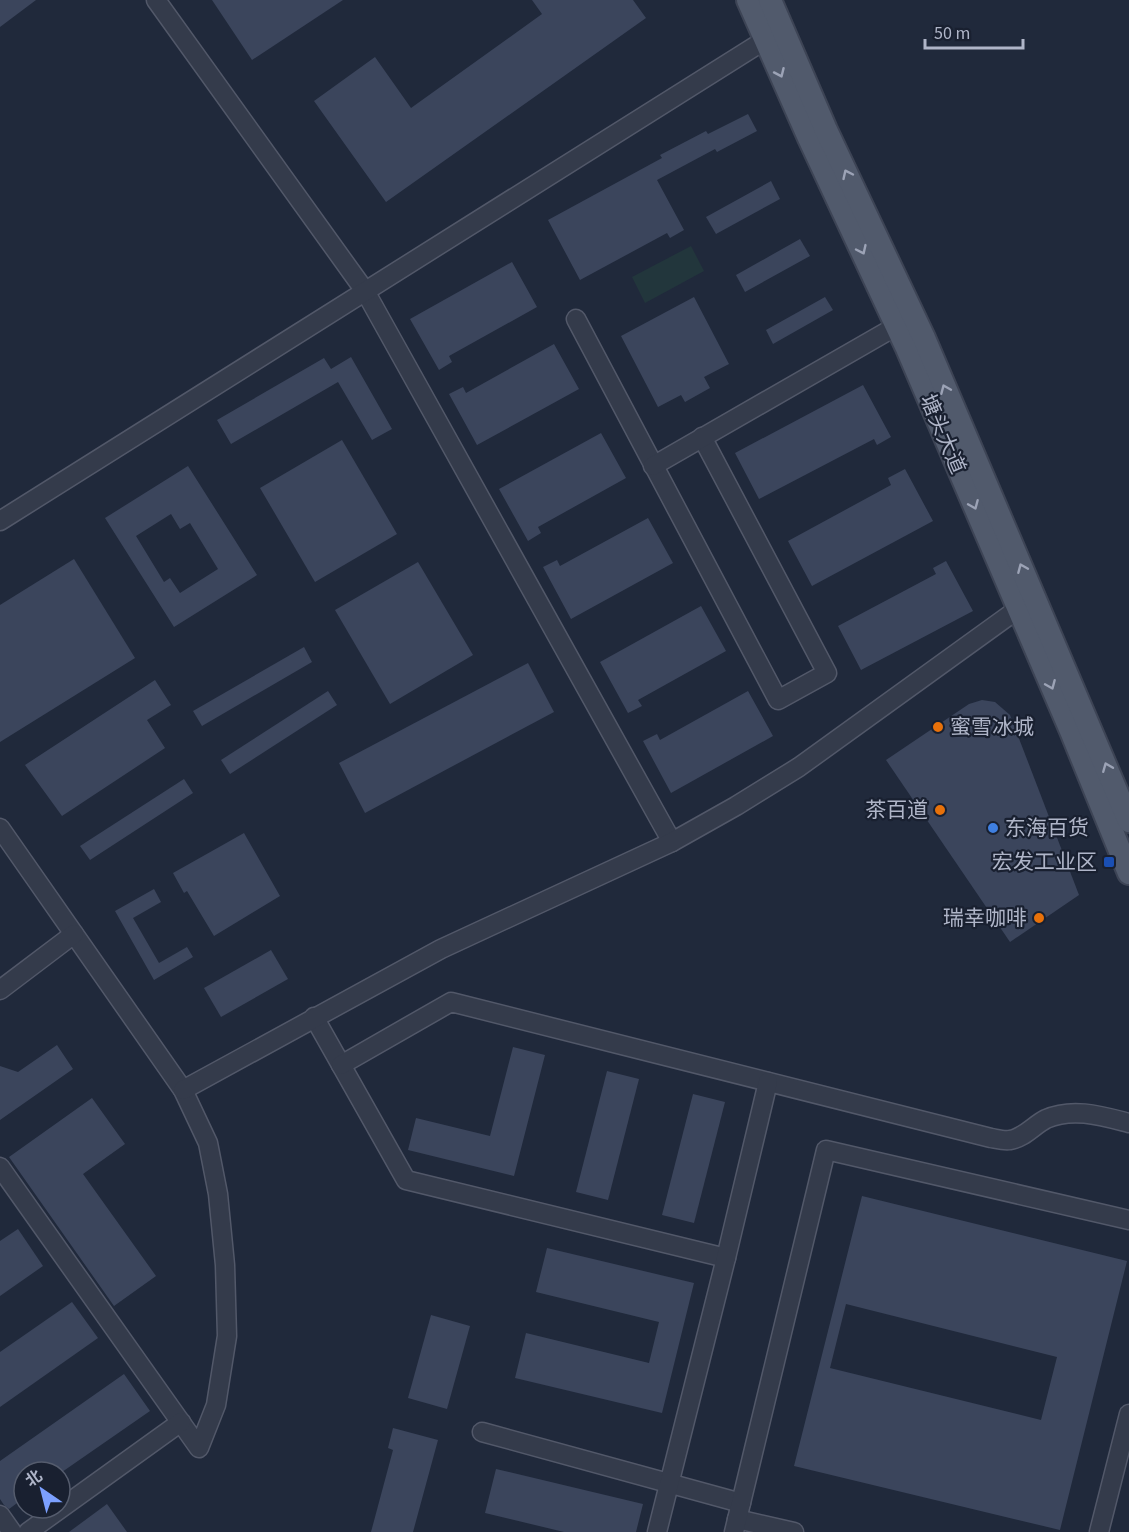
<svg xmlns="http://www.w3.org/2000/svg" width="1129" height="1532" font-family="'Source Sans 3','Noto Sans SC',sans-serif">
  <rect width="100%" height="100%" fill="#20293b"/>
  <path fill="#22363c" d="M691,246L704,271L645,303L632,277Z"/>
  <g fill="#3b455c" fill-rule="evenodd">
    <path d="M0,0H36L0,27Z"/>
    <path d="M212,0H343L252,60Z"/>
    <path d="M532,0H633L646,18L386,202L314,101L375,57L411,108L542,14Z"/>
    <path d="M748,114L757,131L717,152L715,149L657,180L684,230L670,238L667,233L580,280L548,220L662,158L660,155L706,131L708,134Z"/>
    <path d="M771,181L780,199L716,234L706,217Z"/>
    <path d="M800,239L810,256L745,292L736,275Z"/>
    <path d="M512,262L537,307L449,356L452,362L439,370L410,319Z"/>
    <path d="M694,297L729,364L704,377L710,388L685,402L681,395L658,407L621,336Z"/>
    <path d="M825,297L833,310L773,344L766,330Z"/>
    <path d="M554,344L579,389L477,445L449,394L463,387L466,393Z"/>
    <path d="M351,357L392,429L372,440L338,382L231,444L217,420L324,358L331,369Z"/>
    <path d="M863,385L891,437L877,445L874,439L759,499L735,453Z"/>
    <path d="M601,433L626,478L538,527L541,533L528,541L499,489Z"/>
    <path d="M342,440L397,534L315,582L260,488Z"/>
    <path d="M188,466L257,575L174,627L105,518ZM171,514L180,529L190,523L218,569L180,593L170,578L164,582L136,536Z"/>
    <path d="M905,469L933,521L812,586L788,541L891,485L888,478Z"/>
    <path d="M648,518L673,563L571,619L543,567L557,560L560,566Z"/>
    <path d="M74,559L135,658L0,742V605Z"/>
    <path d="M946,561L973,611L861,670L838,626L936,574L933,568Z"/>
    <path d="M418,562L473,655L390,704L335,610Z"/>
    <path d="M701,606L726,651L638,700L642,706L628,713L600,662Z"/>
    <path d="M304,647L312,662L202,726L193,711Z"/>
    <path d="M528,663L554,712L365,813L339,763Z"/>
    <path d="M155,680L171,705L147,720L165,748L62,816L25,765Z"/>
    <path d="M328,691L337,705L230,774L221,760Z"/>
    <path d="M748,691L773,736L671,793L643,741L657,734L660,740Z"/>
    <path d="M982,700L995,702L1010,715L1079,895L1010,942L886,760L969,704Z"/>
    <path d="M184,779L193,793L90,860L80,846Z"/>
    <path d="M244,833L280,896L214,936L187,891L184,893L173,873Z"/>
    <path d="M154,889L161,902L133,918L159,963L187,947L193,957L154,980L115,911Z"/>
    <path d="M271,950L288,979L221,1017L204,988Z"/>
    <path d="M57,1045L73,1069L0,1120V1066L18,1072Z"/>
    <path d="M513,1047L545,1055L514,1176L408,1150L416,1118L490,1136Z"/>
    <path d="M607,1071L639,1079L608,1200L576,1192Z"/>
    <path d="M693,1094L725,1102L694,1223L662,1215Z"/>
    <path d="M92,1098L125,1144L83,1174L156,1276L114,1306L9,1157Z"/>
    <path d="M862,1196L1127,1261L1060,1530L794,1466ZM846,1304L1057,1357L1041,1420L830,1368Z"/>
    <path d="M18,1229L43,1266L0,1296V1241Z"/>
    <path d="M547,1248L694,1283L662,1413L515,1378L526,1333L649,1363L659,1322L536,1292Z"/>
    <path d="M72,1302L98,1338L0,1407V1352Z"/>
    <path d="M431,1315L470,1326L447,1409L408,1398Z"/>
    <path d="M124,1374L150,1411L62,1472H24V1498L9,1509L4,1505L0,1499V1461Z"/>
    <path d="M393,1428L438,1440L413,1532H371L393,1450L388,1448Z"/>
    <path d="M496,1469L643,1504L636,1532H564L485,1513Z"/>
    <path d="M107,1504L127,1532H69Z"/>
  </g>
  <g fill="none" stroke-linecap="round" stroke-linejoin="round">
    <g stroke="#525869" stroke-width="21">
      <g id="minor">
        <path d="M156,0L365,291L672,842"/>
        <path d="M576,319L778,700L827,673L702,437"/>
        <path d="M653,466L907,320"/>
        <path d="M0,521L776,33"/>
        <path d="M0,828L183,1090L208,1143L218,1194L225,1265L227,1336L216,1405L199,1448L0,1167"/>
        <path d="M0,990L74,934"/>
        <path d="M314,1017L406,1180L726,1258"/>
        <path d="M341,1065L451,1002L991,1138C997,1139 1004,1141 1010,1140C1024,1138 1034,1125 1046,1119C1073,1107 1102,1116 1129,1123"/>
        <path d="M183,1090L441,949L672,842L736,806L799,767L1029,601"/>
        <path d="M482,1432L741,1503"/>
        <path d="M0,1515L12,1532"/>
        <path d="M737,1519L794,1532"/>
        <path d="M28,1532L181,1422"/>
        <path d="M657,1532L726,1258L768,1082"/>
        <path d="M734,1532L826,1150L1129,1220"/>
        <path d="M1099,1532L1129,1414"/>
      </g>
    </g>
    <g stroke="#3d4455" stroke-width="26">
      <g id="major">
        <path d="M748,0L809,138L906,346L1071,731L1129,873"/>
        <path d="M770,0L826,130L924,338L1129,821"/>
      </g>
    </g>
    <use href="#minor" stroke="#343b4b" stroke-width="18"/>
    <use href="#major" stroke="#515a6c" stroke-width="22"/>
  </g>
  <defs><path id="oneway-chevron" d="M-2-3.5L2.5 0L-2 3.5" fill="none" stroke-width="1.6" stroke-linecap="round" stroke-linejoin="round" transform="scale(1.5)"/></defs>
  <g stroke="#9ca3b6">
    <use href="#oneway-chevron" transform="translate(780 73) rotate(66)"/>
    <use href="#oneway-chevron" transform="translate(847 174) rotate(-115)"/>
    <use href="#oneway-chevron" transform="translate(862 250) rotate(65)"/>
    <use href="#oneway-chevron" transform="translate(945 389) rotate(-113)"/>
    <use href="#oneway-chevron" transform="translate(974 505) rotate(67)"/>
    <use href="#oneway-chevron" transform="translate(1022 568) rotate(-113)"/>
    <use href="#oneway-chevron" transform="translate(1051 685) rotate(67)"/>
    <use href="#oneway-chevron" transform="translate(1107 767) rotate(-112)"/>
  </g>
  <g fill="#e8710a" stroke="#192030" stroke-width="2">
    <circle cx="938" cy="727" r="6"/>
    <circle cx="940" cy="810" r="6"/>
    <circle cx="1039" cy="918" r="6"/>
  </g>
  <circle fill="#3f7fe0" stroke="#192030" stroke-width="2" cx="993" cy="828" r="6"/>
  <rect fill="#1a4fb4" stroke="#192030" stroke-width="2" x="1103" y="856" width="12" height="12" rx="3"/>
  <g text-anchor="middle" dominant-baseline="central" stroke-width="4.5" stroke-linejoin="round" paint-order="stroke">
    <g font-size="21" fill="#afb5c8" stroke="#192030">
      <text transform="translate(943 434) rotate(67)">塘头大道</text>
    </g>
    <g font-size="21" fill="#afb5c8" stroke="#192030" text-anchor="end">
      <text x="950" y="727" text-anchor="start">蜜雪冰城</text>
      <text x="928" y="810">茶百道</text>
      <text x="1005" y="828" text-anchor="start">东海百货</text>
      <text x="1097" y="862">宏发工业区</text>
      <text x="1027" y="918">瑞幸咖啡</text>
    </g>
  </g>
  <g transform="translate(42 1490) rotate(325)"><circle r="28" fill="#192030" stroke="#555c6d" stroke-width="1.5"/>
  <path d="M0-4.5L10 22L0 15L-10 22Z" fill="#7ca0ff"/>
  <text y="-9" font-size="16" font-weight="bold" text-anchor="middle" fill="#afb5c8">北</text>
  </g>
  <path d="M925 39v9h98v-9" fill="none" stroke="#afb5c8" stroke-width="3"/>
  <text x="934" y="39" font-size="18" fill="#afb5c8" stroke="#192030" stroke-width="4.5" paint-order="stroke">50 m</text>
</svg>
